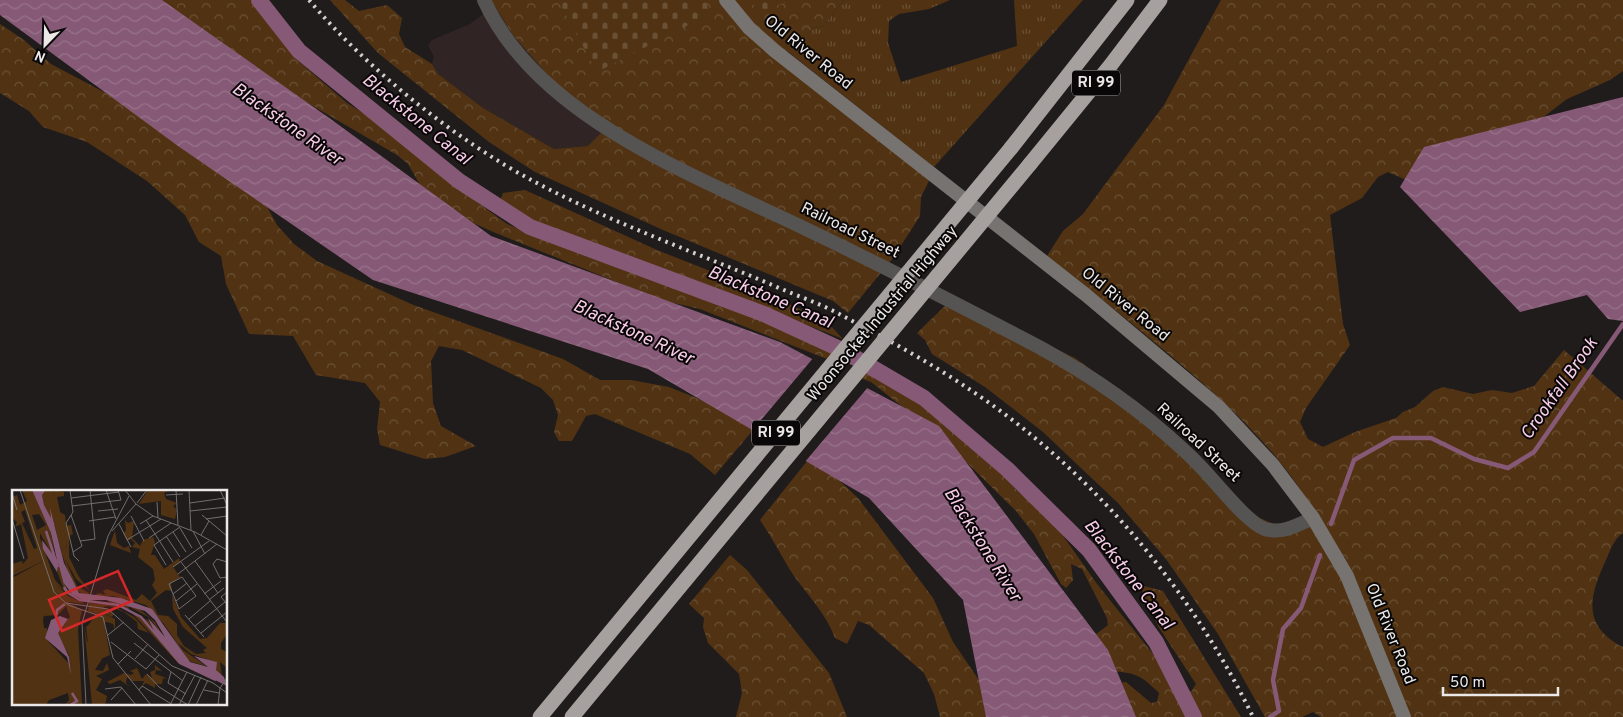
<svg xmlns="http://www.w3.org/2000/svg" width="1623" height="717" font-family="Overpass,sans-serif">
  <defs>
    <pattern id="grass-tufts" width="24" height="20" patternUnits="userSpaceOnUse" patternTransform="scale(1.25)"><rect width="24" height="20" fill="#513313"/><path d="M3 7l-1-3M5 7V3M7 7l1-3M15 17l-1-3M17 17v-4M19 17l1-3" fill="none" stroke="#6a5135"/></pattern>
    <pattern id="forest-crowns" width="20" height="18" patternUnits="userSpaceOnUse" patternTransform="scale(1.25)"><rect width="20" height="18" fill="#513313"/><path d="M2 6a3 3 0 1 1 6 0M12 15a3 3 0 1 1 6 0" fill="none" stroke="#6a5135"/></pattern>
    <pattern id="cemetery-stones" width="16" height="16" patternUnits="userSpaceOnUse" patternTransform="scale(1.25)"><rect width="16" height="16" fill="#513313"/><path d="M2 7V4a2 2 0 0 1 4 0v3zM10 15v-3a2 2 0 0 1 4 0v3z" fill="#6a5135"/></pattern>
    <pattern id="water-waves" width="16" height="10" patternUnits="userSpaceOnUse" patternTransform="scale(1.25)"><rect width="16" height="10" fill="#865a76"/><path d="M0 5q4-4 8 0t8 0" fill="none" stroke="#97728a"/></pattern>
  </defs>
  <rect width="100%" height="100%" fill="#211c1c"/>
  <path fill="#302524" d="M494,6L607,121L608,127L588,146L554,149L483,108L438,74L432,64L434,57L428,45L432,40L470,24Z"/>
  <path fill="url(#grass-tufts)" d="M844,0H950L929,9L899,14L889,21L888,43L901,82L1017,46L1014,0H1083L934,167L787,51L813,28L823,26Z"/>
  <g fill="url(#forest-crowns)">
    <path d="M120,0H251L296,59L347,103L390,130L448,181L507,224L609,264L691,290L837,351L831,363L827,359L700,309L661,300L491,231L445,210L423,190L408,164L397,155L265,78Z"/>
    <path d="M330,0H345L359,11L387,5L402,18L399,34L405,47L432,64L438,74L483,108L554,149L588,146L607,127V122L554,82L513,35L491,0H844L823,26L813,28L787,52L935,169L921,197L920,216L893,258L848,313L833,301L663,230L535,172L489,142L378,53Z"/>
    <path d="M1221,0H1623V71L1610,80L1567,99L1521,134L1427,189L1388,172L1378,177L1362,198L1330,215L1343,324L1350,345L1306,408L1300,422L1308,439L1323,447L1355,432L1396,418L1403,412L1415,407L1433,391L1443,387L1473,394L1492,390L1512,393L1534,386L1564,350L1623,401V533C1613,539 1610,552 1605,562C1589,597 1582,626 1623,647V717H1321L1313,712L1302,717H1265L1218,634L1166,559L1118,503L1043,432L985,387L932,354L925,340L917,333L950,301L1075,358L1103,378L1140,405L1255,516L1274,524L1297,526L1311,506C1276,447 1223,400 1171,356C1130,322 1089,288 1047,256L1063,231L1083,214L1164,105Z"/>
    <path d="M0,24L24,40L51,64L132,107L259,192L277,225L294,244L317,261L411,304L563,359L600,380H631L669,387L759,423L715,475L690,454L595,414L586,416L572,441H559L554,432L558,415L553,400L541,388L462,350L439,346L431,361L433,403L441,426L476,446L445,457L425,459L380,445L377,429L380,402L365,383L316,375L293,336L249,334L226,284L221,256L199,242L185,215L147,181L87,142L43,127L29,111L0,93Z"/>
    <path d="M525,190L657,250L763,292L826,321L843,339L664,269L613,255L520,217L500,201L503,193Z"/>
    <path d="M864,368L921,400L996,465L1019,493L1047,513L1097,584L1177,684L1191,692L1196,684L1158,626L1142,591L1131,577V574L1144,586L1163,591L1241,717H1117L1110,683L1126,682L1151,703L1157,702L1159,693C1141,675 1136,673 1111,671L1095,635L1108,625L1107,618L1082,569L1071,564L1073,580L1066,588L1061,584L1034,534L1016,511L942,438L871,382L858,377Z"/>
    <path d="M812,455L858,498L933,598L953,642L987,692L997,717H940L934,694L924,673L869,625L858,621L847,644L835,638C825,611 805,593 790,570C780,553 771,536 760,520Z"/>
    <path d="M730,555L747,570L829,673L847,717H736L742,693L739,674L708,643L703,627L704,618L689,604Z"/>
  </g>
  <g fill="url(#cemetery-stones)">
    <path d="M558,0H704L712,13L597,72Z"/>
    <path d="M750,0H792L759,12Z"/>
  </g>
  <g fill="url(#water-waves)">
    <path d="M0,0H162L332,120L491,236L780,342L939,426L1108,650L1136,717H986L963,600L869,498L648,369L373,280L178,146L0,15Z"/>
    <path d="M1623,97V321L1608,319L1587,295L1520,312L1400,187L1424,147Z"/>
  </g>
  <path fill="#211c1c" d="M814,357L869,386L804,463L751,432Z"/>
  <g fill="none" stroke-linecap="round" stroke-linejoin="round">
    <g stroke="#865a76" stroke-width="4.5">
      <path d="M1331,524L1354,460L1393,438H1431L1474,459L1508,468L1534,452L1623,324"/>
      <path d="M1270,717L1279,711L1273,680L1283,629L1301,608L1320,555"/>
    </g>
    <path stroke="#865a76" stroke-width="16" d="M259,0L299,51L459,181L530,227L764,314L842,350L924,398L1007,469L1089,550L1156,642L1194,717"/>
    <path stroke="#565453" stroke-width="14" d="M484,0C538,119 697,176 808,230C879,264 949,300 1020,337C1073,364 1122,396 1167,435C1178,445 1190,455 1200,466C1215,481 1247,523 1265,529C1282,534 1298,525 1313,518"/>
    <path stroke="#767371" stroke-width="14" d="M726,0L749,28L775,51L1086,295L1219,407L1273,465L1313,518L1347,576L1404,717"/>
    <g stroke="#a6a09e" stroke-width="15">
      <path d="M1011,148L1127,0"/>
      <path d="M1030,164L1110,66L1160,0"/>
    </g>
    <path stroke="#d4d1d0" stroke-width="4" stroke-dasharray="2.5 5" stroke-linecap="butt" d="M309,0C366,68 457,141 535,182C610,222 692,251 770,284C794,295 820,303 843,316C885,338 929,362 969,389C1090,469 1190,587 1253,717"/>
    <g stroke="#a6a09e" stroke-width="15">
      <path d="M540,717L1011,148"/>
      <path d="M572,717L1030,164"/>
    </g>
  </g>
  <g text-anchor="middle" dominant-baseline="central" stroke-width="4" stroke-linejoin="round" paint-order="stroke">
    <g fill="#090707" stroke="#a7a4a4" stroke-width="1">
      <rect x="1072" y="70.5" width="48" height="25" rx="4"/>
      <rect x="752" y="420.5" width="48" height="25" rx="4"/>
    </g>
    <g font-size="15" font-weight="bold" fill="#ebe8e7">
      <text x="1096" y="83">RI 99</text>
      <text x="776" y="433">RI 99</text>
    </g>
    <g font-size="16" fill="#ebe8e7" stroke="#090707">
      <text transform="translate(808 53) rotate(39)">Old River Road</text>
      <text transform="translate(850 231) rotate(26)">Railroad Street</text>
      <text transform="translate(1125 305) rotate(39)">Old River Road</text>
      <text transform="translate(883 314) rotate(-50)">Woonsocket Industrial Highway</text>
      <text transform="translate(1198 443) rotate(43)">Railroad Street</text>
      <text transform="translate(1390 634) rotate(68)">Old River Road</text>
    </g>
    <g font-size="18" font-style="italic" fill="#f9cde8" stroke="#090707">
      <text transform="translate(416 120) rotate(39)">Blackstone Canal</text>
      <text transform="translate(287 125) rotate(35)">Blackstone River</text>
      <text transform="translate(770 298) rotate(23)">Blackstone Canal</text>
      <text transform="translate(633 333) rotate(25)">Blackstone River</text>
      <text transform="translate(1560 389) rotate(-55)">Crookfall Brook</text>
      <text transform="translate(982 545) rotate(58)">Blackstone River</text>
      <text transform="translate(1128 575) rotate(52)">Blackstone Canal</text>
    </g>
  </g>
  <g transform="translate(12 490)">
    <rect width="215" height="215" fill="#211c1c"/>
    <path d="M41,0L52,2V6L45,7L55,56L49,61ZM30,67L31,71L0,86V83Z" fill="#513313"/>
    <path d="M10,0H20L39,43L44,71L28,43V48L43,90L52,100L43,76L45,72L55,99L62,106L76,111L65,109L56,104L59,107L44,94L56,106L74,114L56,112L70,120L66,139L70,215H62L63,211L53,215L57,210L56,203L37,210L34,215H0V88L31,71L29,68L0,83V74L10,71L11,74L16,68L9,34L3,37L5,32L0,28V7L5,5L8,15L15,11ZM13,20L25,58L22,59L10,33L13,32L9,22ZM27,24L34,35L25,40L20,25ZM54,116L58,127L45,144L57,165L58,175L36,151L35,138H32L31,130L32,126L46,125ZM34,0H41L50,53L48,57L43,37L32,15L30,5ZM136,0H158L152,3L154,9L165,13L161,16L165,20L163,29L149,25V11L127,14ZM46,21L53,25L54,36L59,35L61,44L57,46V67L67,87L78,101L64,89L53,69L65,96L77,103L76,107L64,100L59,91L49,61L55,56ZM113,30L116,33L122,31L120,48L128,56L131,50L141,47L143,52L139,65H143L152,79L167,68L168,72L161,77L168,87L159,93L160,101L154,100L139,111L146,125L156,126L165,134V145L172,156L184,164L194,163L191,160L195,158L171,137L161,119L160,104L169,127L188,149L195,148L208,133H215V144L209,153V159L215,162V178L208,172L210,187L204,180V172L179,164L166,153L171,160L194,176L177,171L152,134L134,115L101,106L79,107L87,103L94,105L91,101L95,99L124,110L130,104L138,111L145,103L140,95L143,90L141,79L126,67L128,59L120,57L123,53L119,49L115,51L111,43L114,41ZM103,40L105,53L112,58L117,56L119,63L98,55ZM77,111H97L125,117L143,132L152,148L138,128L116,116L118,121L95,111ZM77,113L93,114L102,116L111,121L122,127L137,143L126,139L125,132L112,122L97,116L91,117L102,124L100,127L90,123L103,129V140L101,134L95,132L77,134L85,124L76,121ZM119,122L137,131L143,145L170,174L198,187L166,173ZM72,134L75,151L90,169L83,180L91,181L95,173L97,180L84,186L90,189L84,200L95,206L93,215H80ZM143,175L150,181L144,180L143,184L152,187L155,190L151,188L150,194H143V198L134,193L130,196L132,191H120L115,187L114,193L118,197L108,190L98,194L95,192L112,183L119,185L122,183L118,181L125,178L130,189L134,184L140,188L138,182L143,180Z" fill="#513313" fill-rule="evenodd"/>
    <path d="M87,125L92,132L98,165L84,171L76,153L74,137Z" fill="#513313"/>
    <path d="M20,0H34L30,5L32,15L39,28L38,18L52,73L67,103L109,108L140,119L178,172L196,177L182,166L205,172L204,180L212,187L215,196L169,173L144,146L136,128L153,147L143,130L133,121L94,110H71L60,104L51,92L53,98L46,73L45,82L31,59L30,50L45,70L39,43ZM48,126L56,129L46,143L57,167L59,185L55,167L33,148L39,130Z" fill="#865a76"/>
    <path fill="none" stroke="#865a76" stroke-width="2.5" d="M34,41L46,77M52,97L55,102L68,110L106,115L129,127L168,173L204,190M44,127L45,120L53,114M58,215L65,211L60,203"/>
    <path fill="none" stroke="#726e6d" stroke-width="1" d="M8,0L42,102L56,115L91,127L101,168L139,215M58,0L61,22L54,33L62,66L67,71M94,0L104,29M113,0L124,14L141,26L183,42L215,60M164,0L166,35M177,0L179,40M208,0L215,15M0,3L5,20M154,5L171,4M59,8L107,2M145,12L146,28M125,13L135,0M178,13L213,8M60,16L109,10L106,0M86,21L106,19M178,21L215,17M59,25L70,56L61,62M190,25L215,46M119,26L132,51M0,29L12,69M194,29L215,26M134,30L161,72M77,31L103,27M107,34L119,57M128,34L141,26M168,38L180,58M100,41L124,14M181,41L193,64M161,42L174,62M189,45L197,31M154,46L168,67M137,48L159,33M115,50L149,29M68,51L83,49L78,0M183,71L206,103M169,72L214,131M215,72L205,69L201,74L208,88L215,87M154,75L142,55L168,37M161,77L197,51M166,84L205,54M170,87L184,106L167,119L157,94ZM215,102L209,107L215,114M161,104L175,93M192,104L209,91M197,110L212,98M164,111L185,94M54,113L96,119L160,176L201,193L215,203M173,125L192,147M177,129L198,111M183,136L213,112M189,143L215,122M96,145L112,132M99,152L134,179L147,165M122,153L171,191M123,169L136,154M106,174L119,161M159,182L156,193L174,204M135,184L147,197L176,215M93,199L109,197L124,215M127,200L130,196L161,215M192,200L207,203M99,210L110,198M159,213L175,182M74,215L70,133L96,46L117,6M167,215L183,185M176,215L189,187M184,215L196,190M206,215L208,198L215,188"/>
    <path fill="#d62828" fill-opacity="0.15" stroke="#d62828" stroke-width="2.5" d="M106,81L120,111L50,141L37,110Z"/>
    <rect width="215" height="215" fill="none" stroke="#ebe8e7" stroke-width="2.5"/>
  </g>
  <g transform="translate(45 45) rotate(203)" stroke="#090707" stroke-width="4" paint-order="stroke">
  <path d="M0-4L9 19L0 12L-9 19Z" fill="#ebe8e7"/>
  <text y="-8" font-size="14" font-weight="bold" text-anchor="middle" fill="#ebe8e7">N</text>
  </g>
  <path d="M1443 687v8h115v-8" fill="none" stroke="#ebe8e7" stroke-width="2.5"/>
  <text x="1450" y="687" font-size="15" fill="#ebe8e7" stroke="#090707" stroke-width="4" paint-order="stroke">50 m</text>
</svg>
